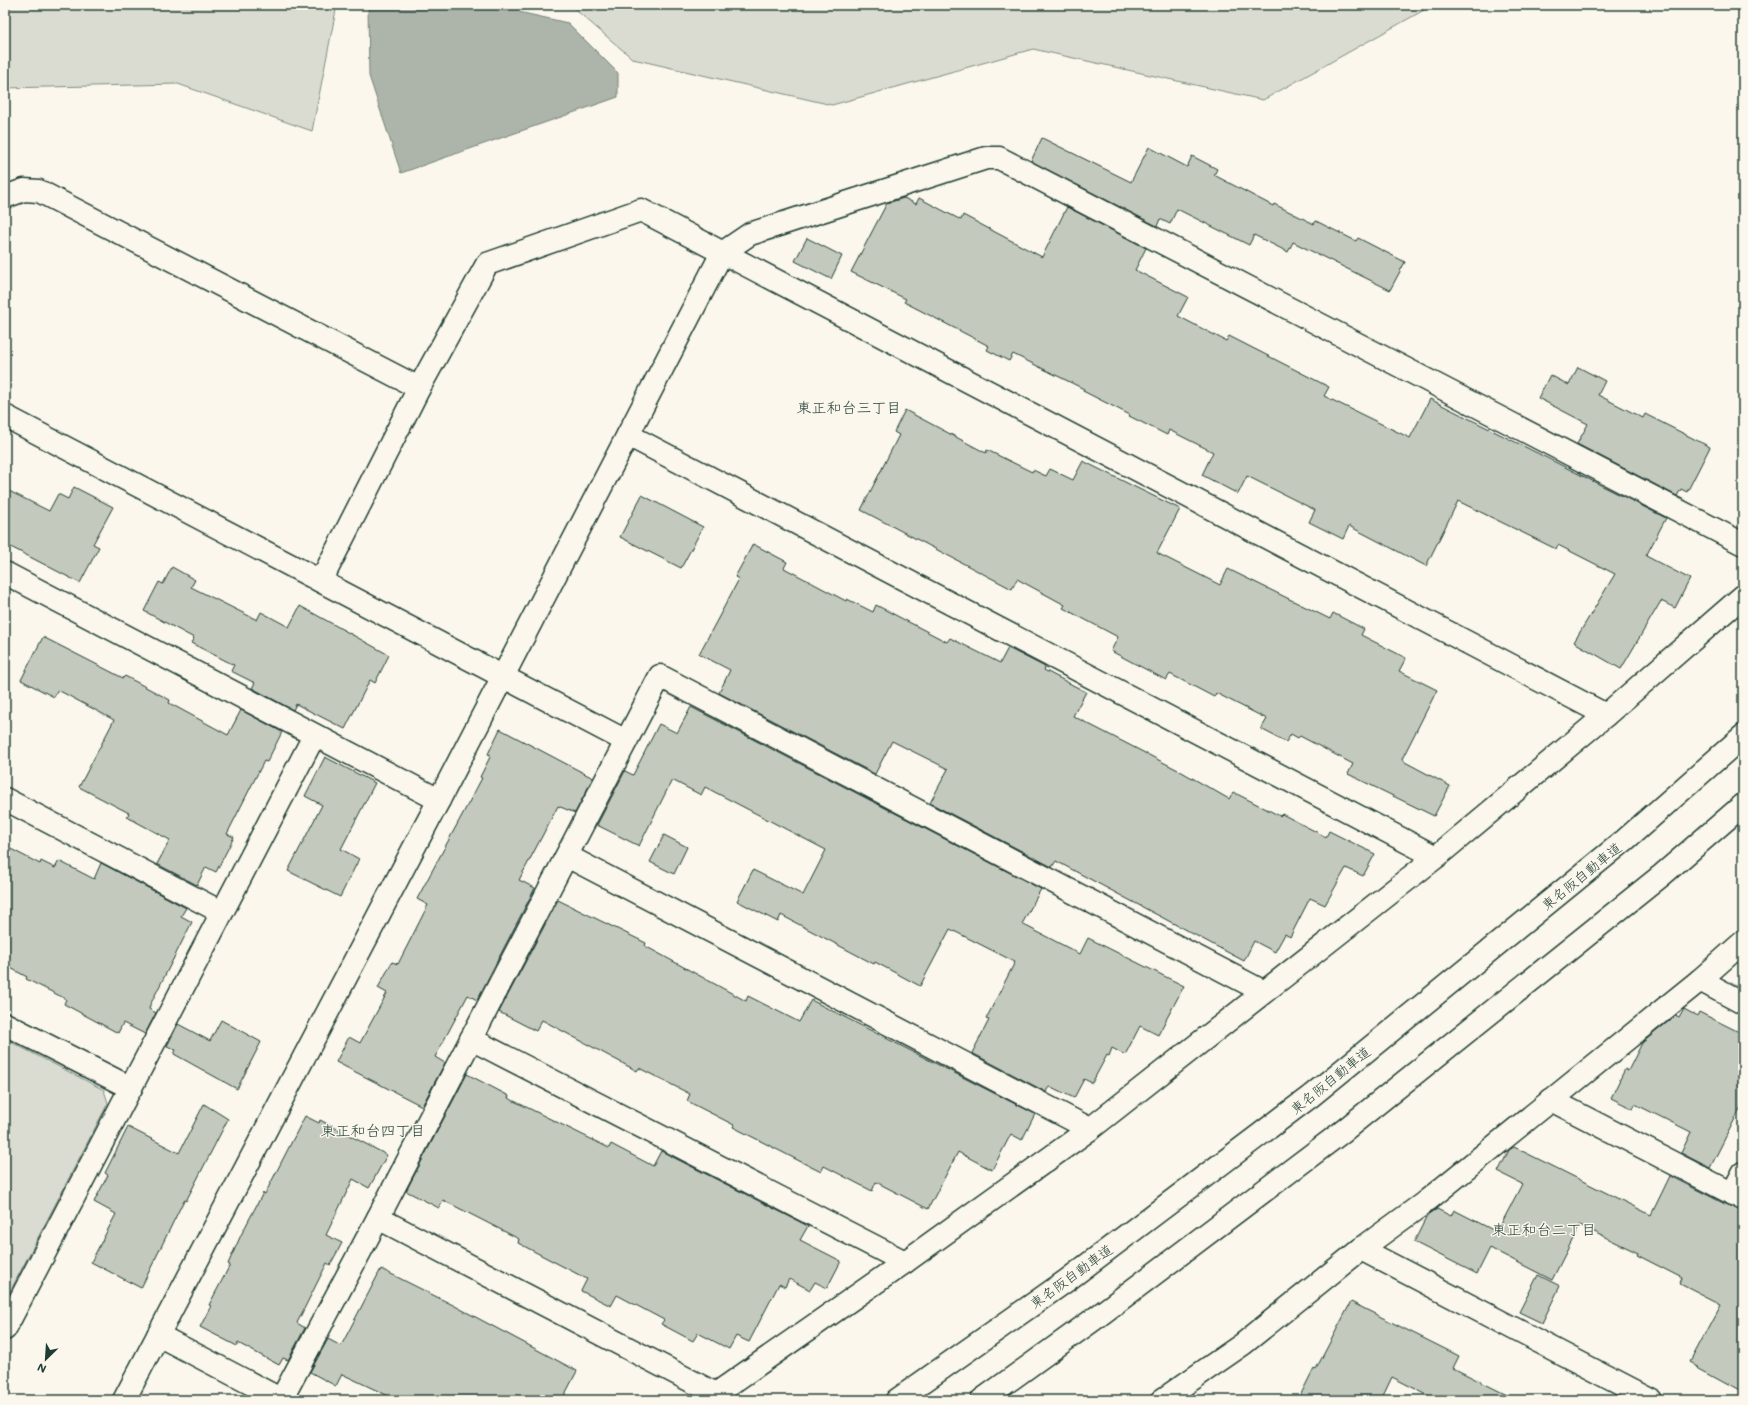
<svg xmlns="http://www.w3.org/2000/svg" width="1748" height="1405" font-family="Mali,'Klee One',sans-serif">
  <rect width="100%" height="100%" fill="#fbf7ec"/>
  <filter id="ink" filterUnits="userSpaceOnUse"><feTurbulence type="fractalNoise" baseFrequency=".025" numOctaves="2"/><feDisplacementMap in="SourceGraphic" scale="8" xChannelSelector="R" yChannelSelector="G"/><feConvolveMatrix kernelMatrix="1 2 1 2 8 2 1 2 1" color-interpolation-filters="sRGB"/></filter>
  <g filter="url(#ink)">
    <g fill="#dbdcd1" stroke="#7d8c82">
      <path d="M5,5H337L312,131L178,84L5,88Z"/>
      <path d="M570,5H1433L1263,100L1033,49L832,105L633,59Z"/>
      <path d="M5,1039L104,1090L108,1103L5,1301Z"/>
    </g>
    <path fill="#adb4aa" stroke="#74847b" d="M368,5H513L519,12L568,23L618,73V97L401,173L369,76Z"/>
    <g fill="#c4c9be" stroke="#1f3d34">
      <path d="M1042,138L1131,182L1149,147L1187,167L1192,156L1217,169L1214,175L1273,206L1274,204L1314,224L1316,221L1356,241L1358,238L1405,262L1390,290L1293,242L1288,252L1254,235L1249,245L1177,209L1170,224L1160,219L1157,226L1031,161Z"/>
      <path d="M904,198L916,204L919,198L961,220L963,215L1042,257L1067,207L1146,248L1135,270L1188,297L1178,316L1226,341L1229,336L1329,387L1324,396L1410,438L1430,399L1666,518L1646,556L1690,579L1675,608L1661,601L1621,669L1574,642L1615,574L1558,545L1556,549L1458,501L1426,566L1349,526L1343,539L1309,522L1315,510L1247,476L1238,494L1202,475L1213,452L1169,430L1167,435L1129,416L1130,415L1083,391L1084,389L1013,354L1009,361L987,350L989,346L904,302L906,299L851,272L887,203Z"/>
      <path d="M807,238L842,256L831,279L795,261Z"/>
      <path d="M1578,367L1605,381L1598,395L1643,418L1645,414L1710,447L1687,492L1681,489L1677,496L1577,444L1588,424L1538,398L1550,375L1569,385Z"/>
      <path d="M905,410L986,453L987,450L1032,472L1033,470L1046,476L1050,469L1073,480L1083,461L1135,487L1180,509L1157,553L1220,585L1228,569L1330,619L1333,613L1364,629L1361,635L1406,658L1399,671L1437,690L1402,759L1403,761L1450,786L1434,816L1348,774L1353,764L1300,736L1298,738L1291,734L1286,742L1261,729L1267,719L1216,693L1214,697L1170,674L1166,680L1111,651L1118,637L1063,608L1065,605L1017,579L1012,589L861,510L899,435L894,432Z"/>
      <path d="M74,487L113,507L93,544L99,547L80,583L5,544V489L49,511L58,494L68,499Z"/>
      <path d="M642,495L703,527L681,568L620,537Z"/>
      <path d="M753,544L787,562L784,568L846,601L847,599L873,612L876,605L947,642L950,638L1000,663L1008,648L1045,667L1044,670L1086,692L1073,716L1180,771L1229,799L1233,792L1280,816L1282,814L1326,837L1329,831L1375,854L1363,876L1346,868L1325,905L1310,898L1290,937L1285,934L1275,952L1254,941L1244,961L1056,861L1052,867L930,803L948,769L892,741L875,774L719,693L730,670L699,654L739,579L735,577Z"/>
      <path d="M172,567L195,580L191,587L257,620L261,612L289,627L300,606L389,655L375,683L370,680L345,729L296,704L293,710L252,688L255,683L231,671L234,665L191,643L194,638L144,611L159,582L163,584Z"/>
      <path d="M43,637L123,678L125,676L170,700L169,703L228,735L241,710L282,732L267,762L264,761L227,834L234,837L216,872L206,867L197,885L157,864L170,840L127,817L129,813L79,787L114,720L58,690L54,697L21,680Z"/>
      <path d="M691,707L1041,889L1022,924L1080,954L1088,938L1184,986L1158,1035L1140,1026L1125,1055L1112,1048L1109,1056L1107,1055L1092,1083L1084,1079L1074,1098L1049,1086L1046,1092L972,1053L989,1020L986,1019L1015,962L950,929L920,986L875,962L874,964L781,915L778,922L737,901L753,870L803,895L826,850L705,787L701,795L672,780L639,846L597,825L625,771L633,775L659,724L677,733Z"/>
      <path d="M500,729L593,778L575,813L558,806L519,880L535,888L477,1000L468,995L435,1057L445,1063L422,1106L336,1062L349,1037L360,1043L387,993L378,988L392,962L398,964L428,905L417,899L482,778L480,777L491,755L488,754Z"/>
      <path d="M325,757L375,783L341,849L359,859L340,897L288,871L322,805L305,796Z"/>
      <path d="M664,835L687,847L674,874L650,862Z"/>
      <path d="M5,846L40,864L41,861L55,868L59,861L94,879L101,863L186,908L181,916L192,922L150,1005L149,1009L156,1013L145,1034L123,1023L118,1033L64,1004L66,999L26,979L27,977L5,965Z"/>
      <path d="M558,900L646,943L645,946L746,1001L748,996L799,1022L811,1000L1035,1114L1022,1140L1011,1134L992,1170L958,1152L928,1209L876,1182L872,1191L824,1166L821,1172L733,1127L734,1125L687,1101L690,1094L639,1068L637,1071L542,1020L536,1031L499,1012Z"/>
      <path d="M1684,1009L1697,1016L1699,1012L1743,1034V1103L1710,1168L1681,1153L1691,1132L1635,1104L1633,1109L1611,1098L1625,1069L1628,1071L1642,1043L1675,1016L1679,1018Z"/>
      <path d="M221,1020L261,1042L237,1089L174,1054L176,1050L167,1046L178,1024L210,1041Z"/>
      <path d="M467,1074L509,1096L508,1098L609,1148L611,1144L653,1166L661,1151L808,1226L800,1240L841,1261L827,1288L815,1282L810,1290L789,1279L785,1287L779,1284L749,1342L736,1336L729,1349L698,1333L693,1341L661,1324L664,1320L617,1295L611,1306L581,1291L587,1279L518,1243L519,1239L443,1200L439,1208L406,1191Z"/>
      <path d="M204,1104L228,1119L186,1201L184,1200L141,1288L91,1262L116,1214L94,1202L108,1175L105,1173L128,1127L179,1153Z"/>
      <path d="M305,1116L319,1123L320,1120L387,1155L369,1188L353,1179L326,1235L342,1243L330,1265L327,1263L297,1323L305,1328L288,1360L283,1358L279,1365L238,1343L237,1346L200,1327L211,1306L209,1305L230,1265L228,1264L241,1235L263,1193L265,1194Z"/>
      <path d="M1514,1147L1651,1215L1670,1176L1727,1205L1743,1211V1391L1690,1362L1721,1304L1680,1283L1682,1278L1637,1255L1638,1253L1580,1225L1552,1280L1490,1248L1477,1274L1414,1242L1427,1216L1437,1209L1451,1216L1454,1210L1497,1232L1522,1184L1498,1172L1509,1150Z"/>
      <path d="M381,1269L453,1305L577,1371L562,1400H397L342,1374L336,1386L310,1372L328,1339L341,1346Z"/>
      <path d="M1538,1275L1560,1286L1542,1323L1519,1312Z"/>
      <path d="M1351,1302L1459,1356L1453,1368L1517,1400H1437L1392,1377L1381,1400H1298L1314,1368L1316,1369Z"/>
    </g>
    <g fill="none" stroke-linecap="round" stroke-linejoin="round">
      <g stroke="#1f3d34" stroke-width="25">
        <g id="minor">
          <path d="M5,197L24,190L39,191L419,388"/>
          <path d="M5,416L626,741"/>
          <path d="M628,435L1436,857"/>
          <path d="M5,573L439,800"/>
          <path d="M321,581L419,388L487,264L641,210L1606,715"/>
          <path d="M5,799L221,912"/>
          <path d="M567,856L1090,1129"/>
          <path d="M1700,980L1743,1003"/>
          <path d="M5,1024L131,1088"/>
          <path d="M471,1039L905,1262"/>
          <path d="M1551,1100L1743,1199"/>
          <path d="M1732,1194L1743,1173"/>
          <path d="M378,1218L716,1394"/>
          <path d="M1361,1249L1651,1400"/>
          <path d="M5,1329L314,736"/>
          <path d="M158,1335L282,1400"/>
          <path d="M124,1400L439,800L722,253L750,234L986,158H999L1743,544"/>
          <path d="M281,1400L378,1218L660,676L1264,992"/>
          <path d="M707,1400L905,1262L1090,1129L1436,857L1606,715L1743,596"/>
          <path d="M1162,1400L1243,1344L1361,1249L1424,1203L1700,980L1743,942"/>
        </g>
      </g>
      <g stroke="#1f3d34" stroke-width="25">
        <g id="highway">
          <path d="M897,1400L1066,1281L1311,1096L1625,840L1743,736"/>
          <path d="M982,1400L1097,1317L1342,1132L1662,875L1743,805"/>
        </g>
      </g>
      <use href="#minor" stroke="#fbf7ec" stroke-width="22"/>
      <use href="#highway" stroke="#fbf7ec" stroke-width="22"/>
    </g>
  </g>
  <g text-anchor="middle" dominant-baseline="central" stroke-width="3" stroke-linejoin="round" paint-order="stroke">
    <g font-size="14" fill="#1f3d34" stroke="#fbf7ec">
      <text transform="translate(1581 876) rotate(-39)">東名阪自動車道</text>
      <text transform="translate(1330 1080) rotate(-39)">東名阪自動車道</text>
      <text transform="translate(1071 1276) rotate(-36)">東名阪自動車道</text>
    </g>
    <g font-size="15" fill="#1f3d34" stroke="#fbf7ec">
      <text x="849" y="407">東正和台三丁目</text>
      <text x="373" y="1130">東正和台四丁目</text>
      <text x="1544" y="1229">東正和台二丁目</text>
    </g>
  </g>
  <rect width="1748" height="1405" fill="none" stroke="#fbf7ec" stroke-width="20"/>
  <rect x="10" y="10" width="1728" height="1385" fill="none" stroke="#1f3d34" stroke-width="1.5" filter="url(#ink)"/>
  <g transform="translate(46 1359) rotate(205)" stroke="#fbf7ec" stroke-width="3" paint-order="stroke">
  <path d="M0-3L7 15L0 10L-7 15Z" fill="#1f3d34"/>
  <text y="-6" font-size="11" font-weight="bold" text-anchor="middle" fill="#1f3d34">N</text>
  </g>
</svg>
